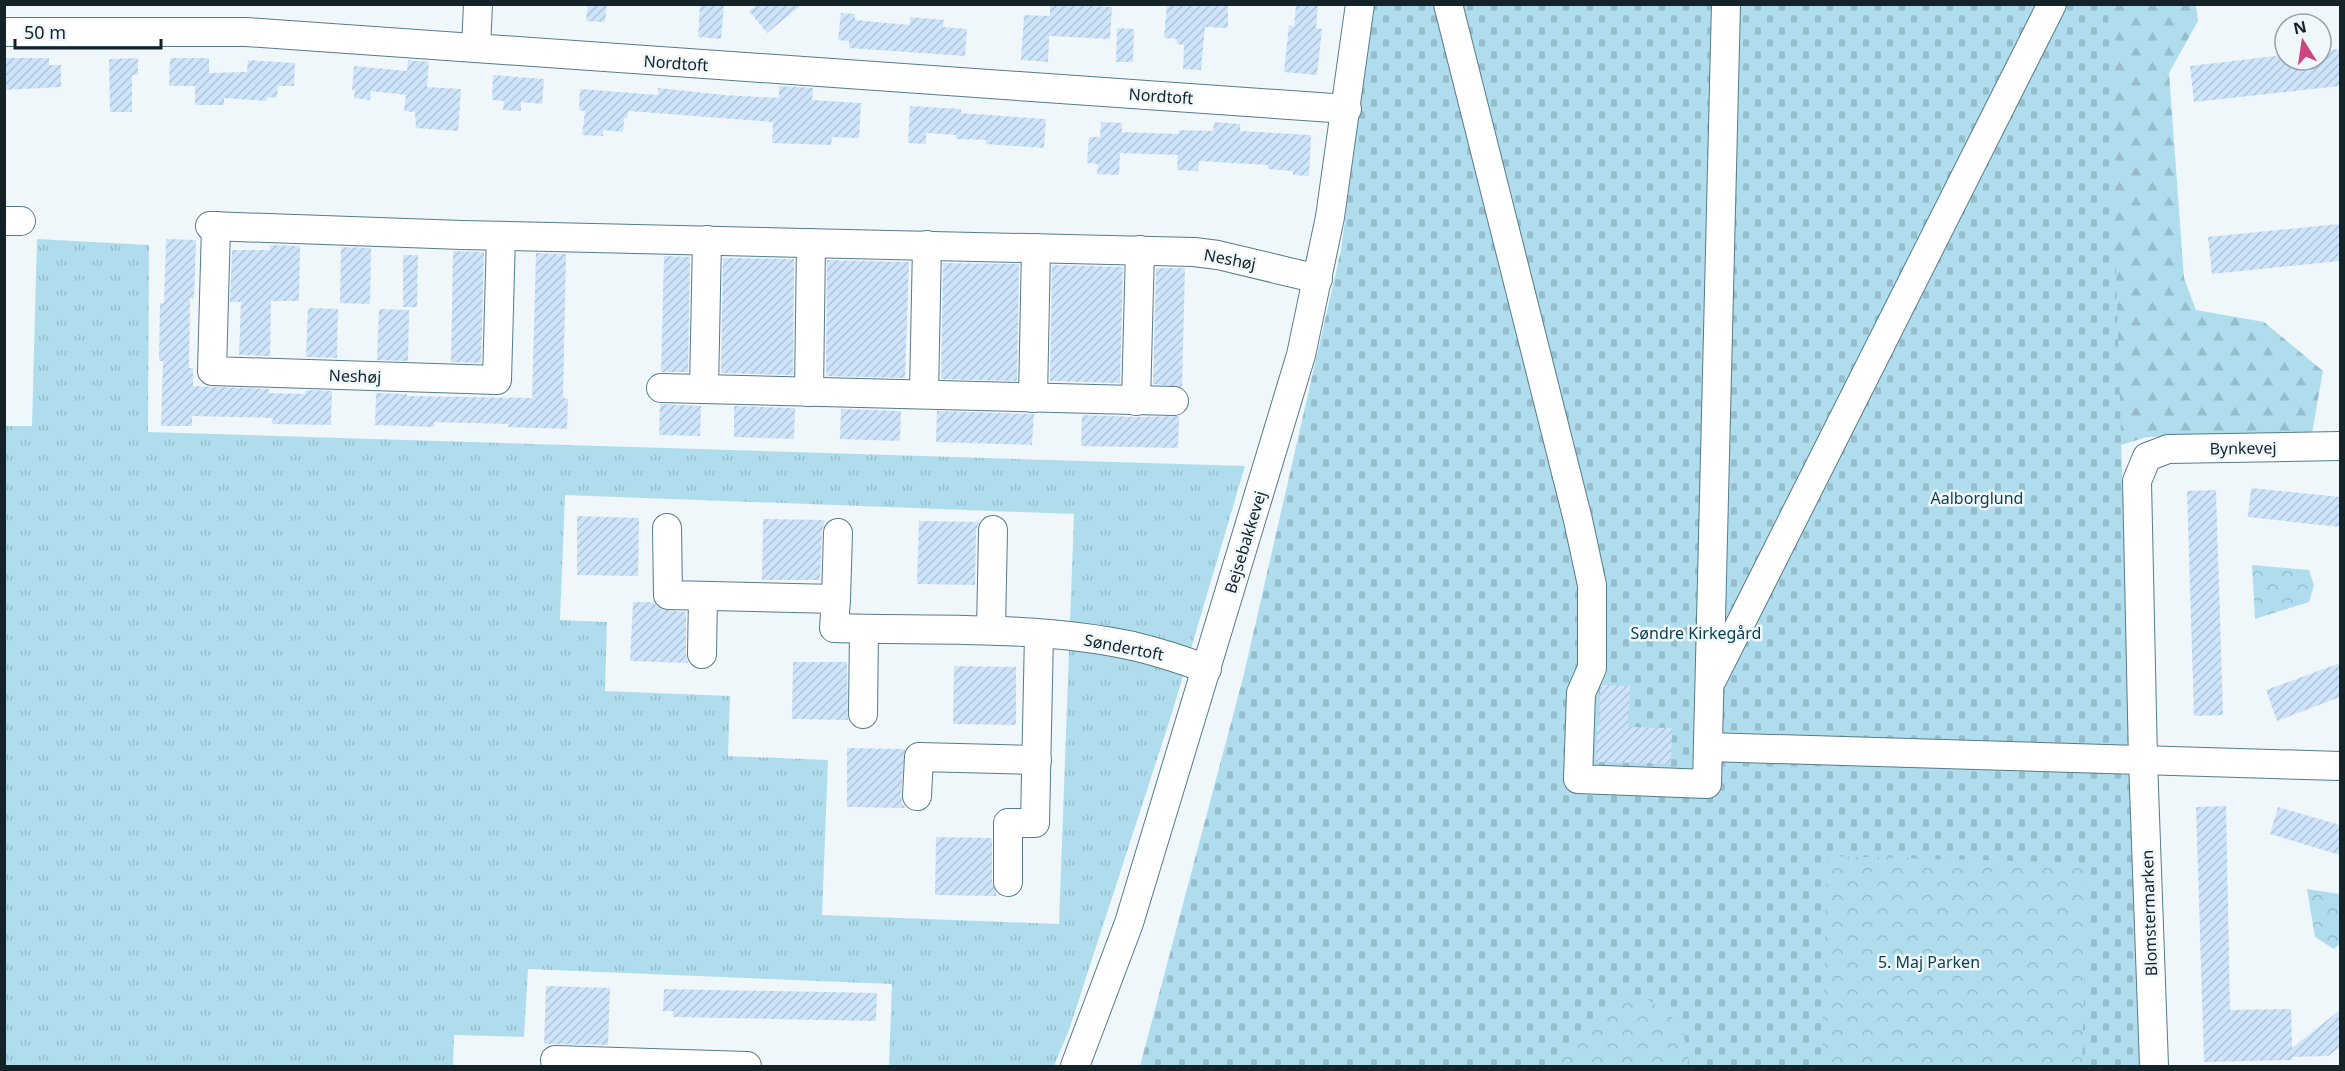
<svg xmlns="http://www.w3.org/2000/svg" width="2345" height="1071" font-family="'Noto Sans',sans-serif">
  <defs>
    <pattern id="grass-tufts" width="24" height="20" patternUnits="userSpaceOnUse" patternTransform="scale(1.5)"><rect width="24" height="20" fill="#b0ddee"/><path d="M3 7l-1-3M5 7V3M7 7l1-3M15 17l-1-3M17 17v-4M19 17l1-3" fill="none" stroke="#96bdcc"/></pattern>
    <pattern id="forest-firs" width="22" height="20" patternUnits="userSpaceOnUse" patternTransform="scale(1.5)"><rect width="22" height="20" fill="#b0ddee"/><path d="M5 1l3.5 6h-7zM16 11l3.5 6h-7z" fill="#96bdcc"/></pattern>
    <pattern id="cemetery-stones" width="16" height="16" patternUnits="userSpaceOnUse" patternTransform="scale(1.5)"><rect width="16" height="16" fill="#b0ddee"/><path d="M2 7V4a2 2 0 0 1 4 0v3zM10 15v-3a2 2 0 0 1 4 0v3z" fill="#96bdcc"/></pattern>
    <pattern id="park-crowns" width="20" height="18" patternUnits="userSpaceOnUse" patternTransform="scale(1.5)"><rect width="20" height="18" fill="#b0ddee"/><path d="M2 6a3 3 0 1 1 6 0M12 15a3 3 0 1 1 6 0" fill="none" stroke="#96bdcc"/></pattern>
    <pattern id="building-hatch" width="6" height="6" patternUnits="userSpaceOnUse" patternTransform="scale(1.5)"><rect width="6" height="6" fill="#cee4fb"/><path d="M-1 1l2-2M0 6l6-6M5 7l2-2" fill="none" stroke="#b0c3d7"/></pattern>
  </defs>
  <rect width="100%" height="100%" fill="#eff7fb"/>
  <path fill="url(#grass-tufts)" fill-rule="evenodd" d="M37,239L149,245L148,432L1245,466L1172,713L1069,1030L1054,1066H889L892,984L528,969L524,1037L454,1035L453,1066H5L4,426H32ZM565,495L1074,514L1059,924L822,915L828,760L728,756L730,696L605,691L607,622L560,620Z"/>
  <path fill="url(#forest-firs)" d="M2065,5H2196L2198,21L2169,73L2184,278L2196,310L2264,322L2323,371L2312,433L2147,437L2118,446Z"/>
  <path fill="url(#cemetery-stones)" d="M1373,5H2108L2140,1066H1140L1244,674L1341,250Z"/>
  <g fill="url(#park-crowns)">
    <path d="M2252,565L2309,570L2314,585L2309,602L2255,619Z"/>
    <path d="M1827,856L2088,863L2082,1066H1822Z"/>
    <path d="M2307,889L2340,894V944L2334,949L2315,937Z"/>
    <path d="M1620,999L1649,1000L1681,1024L1689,1057L1687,1066H1556L1572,1041Z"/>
  </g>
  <g fill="url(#building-hatch)">
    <path d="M588,4H607L605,22L586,21Z"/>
    <path d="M700,4H724L721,39L698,37Z"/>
    <path d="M758,4H803L767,33L749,11Z"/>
    <path d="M1050,4L1112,7L1110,39L1049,36L1048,62L1021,60L1024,15L1050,16Z"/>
    <path d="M1167,4H1228V28L1205,27L1201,70L1183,69L1184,45L1177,44V39L1164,38Z"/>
    <path d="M1296,4H1318L1316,28L1322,29L1317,75L1284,72L1289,25L1294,26Z"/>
    <path d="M841,13L855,14V20L910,25V17L944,20L943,27L967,29L965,56L849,48V41L838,40Z"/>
    <path d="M1117,28L1134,29L1133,62H1116Z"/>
    <path d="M2340,49V86L2194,102L2190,66L2285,55V60H2321V51Z"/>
    <path d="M4,58H49V65H61V87L4,90Z"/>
    <path d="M138,58V75H132V112H110L109,59Z"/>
    <path d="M170,58H209V73L247,72L248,60L295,63L294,86H278L277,98L267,97V101L224,98V105H195V86H169Z"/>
    <path d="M408,60L429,62L427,87L461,89L458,131L416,128L415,112L404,111L406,95L371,91L370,100L354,98L355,90H352L354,66L407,71Z"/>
    <path d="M493,75L544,79L542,104L521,102V111L503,110L504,101L492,100Z"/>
    <path d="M779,86L813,88L812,100L861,103L859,138L832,137L831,145L772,143L773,122L629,111L627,118H624L623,132L603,130V136L582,135L585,111L579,110L580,89L658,95V88L724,95L779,98Z"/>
    <path d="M910,106L961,109V113L1046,119L1044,148L986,144V140L956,139V135L926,133V144L908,143Z"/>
    <path d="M1101,122L1122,123V132L1179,134V130L1213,131L1214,122L1240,124V131L1311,135L1309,176L1293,175V171L1268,169V165L1199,161L1198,171L1177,170L1178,155L1120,153L1119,175L1097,174L1098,164L1087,163L1089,137H1100Z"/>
    <path d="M2340,224V261L2212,274L2208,237Z"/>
    <path d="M166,239L196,240L194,299L190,298L189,368H193V386L269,389V393L305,394L306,390L332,391L331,425L272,424L273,418L192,416V426H161L163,361H159L160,303H164Z"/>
    <path d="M270,245L300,246L299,301H271L270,356L239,355L241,302H230L232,250H270Z"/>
    <path d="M341,247L371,248L370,304L340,303Z"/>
    <path d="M453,251L484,252L481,363L451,362Z"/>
    <path d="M536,253L566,254L563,398L568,399L567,429L508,427V424L434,422V427L375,425L376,393L407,394V396L532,398Z"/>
    <path d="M403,255H418L417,307H403Z"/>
    <path d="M664,256L690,257L688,372H661Z"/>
    <path d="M723,258L794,259L793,375L721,373Z"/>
    <path d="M827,260L909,262L905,378L826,376Z"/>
    <path d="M943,263L1019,264L1017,381L941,379Z"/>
    <path d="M1052,265L1123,267L1120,383L1050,381Z"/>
    <path d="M1156,268H1185L1182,387L1153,384Z"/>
    <path d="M308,308L338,309L337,358L306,357Z"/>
    <path d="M379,309L409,310L408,361L377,360Z"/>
    <path d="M660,404L701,406L700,436L659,435Z"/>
    <path d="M734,406L795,408L794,439L734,437Z"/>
    <path d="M841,409L901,411L900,441L840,439Z"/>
    <path d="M937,411L1034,414L1032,445L936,442Z"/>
    <path d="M1082,415L1136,417L1179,416L1178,448L1081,446Z"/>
    <path d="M2251,488L2340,497V527L2248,517Z"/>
    <path d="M2216,490L2223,715L2194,716L2187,491Z"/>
    <path d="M577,516L639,518L638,576L577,575Z"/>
    <path d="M763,519L825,520L822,532L820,580H762Z"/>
    <path d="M919,521L979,522L976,530L975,585L917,584Z"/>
    <path d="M633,602H653L660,609L686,612V654L688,663L630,661Z"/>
    <path d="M793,662H847L848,720L792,719Z"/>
    <path d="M2340,663V697L2277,721L2266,690Z"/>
    <path d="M954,666L1016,667V725L953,724Z"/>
    <path d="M1603,685L1630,686L1628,727L1672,728L1671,764L1596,762L1597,727H1599L1600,690Z"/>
    <path d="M847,748L905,749L901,795L902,803L906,808L847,807Z"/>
    <path d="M2226,806L2230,1010L2291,1009L2292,1048L2340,1010V1047L2328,1056L2292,1057V1060L2204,1062L2196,807Z"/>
    <path d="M2278,807L2340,825V855L2270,834Z"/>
    <path d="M936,837L992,838V882L997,896L935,895Z"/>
    <path d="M546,986L610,988L608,1045L544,1044Z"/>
    <path d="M664,989L877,993L876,1021L673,1017V1011H663Z"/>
  </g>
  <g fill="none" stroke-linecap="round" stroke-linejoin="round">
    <g stroke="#567b89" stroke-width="30">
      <g id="minor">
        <path d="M1448,4L1578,520L1592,585V668L1581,693L1578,779L1707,784L1726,4"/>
        <path d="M4,32H246L1347,109"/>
        <path d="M476,48L478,4"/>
        <path d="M4,221H21"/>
        <path d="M210,226L462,235L1194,252L1218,255L1318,279"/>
        <path d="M216,226L212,371L497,380L501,236"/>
        <path d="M661,388L1174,401"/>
        <path d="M704,389L707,240"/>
        <path d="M809,392L811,243"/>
        <path d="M924,394L927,245"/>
        <path d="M1033,398L1036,248"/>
        <path d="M1136,401L1140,250"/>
        <path d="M667,528L668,595L836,599L834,628C933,631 1035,625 1133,646C1158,652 1183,660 1207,669"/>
        <path d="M836,599L838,533"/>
        <path d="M991,630L993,530"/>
        <path d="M702,654L703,596"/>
        <path d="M1713,678L2052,4"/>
        <path d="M863,714L864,629"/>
        <path d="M1708,747L2340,766"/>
        <path d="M917,796L919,757L1037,760"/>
        <path d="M1008,882V823H1035L1039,634"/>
        <path d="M555,1060L747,1066"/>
        <path d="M1075,1066L1129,923L1301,355L1330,217L1360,4"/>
        <path d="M2154,1066L2143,760L2137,481L2147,457L2168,449L2340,446"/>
      </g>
    </g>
    <use href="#minor" stroke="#fff" stroke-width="28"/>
  </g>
  <g text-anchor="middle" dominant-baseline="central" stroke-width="5" stroke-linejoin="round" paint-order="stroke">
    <g font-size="16" fill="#132328" stroke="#eff7fb">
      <text transform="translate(676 63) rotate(4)">Nordtoft</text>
      <text transform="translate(1161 96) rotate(4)">Nordtoft</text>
      <text transform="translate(1230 259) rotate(11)">Neshøj</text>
      <text transform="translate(355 376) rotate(2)">Neshøj</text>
      <text transform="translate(2243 448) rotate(-1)">Bynkevej</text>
      <text transform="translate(1245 542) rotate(-73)">Bejsebakkevej</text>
      <text transform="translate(1124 647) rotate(11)">Søndertoft</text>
      <text transform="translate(2149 913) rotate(-92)">Blomstermarken</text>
    </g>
    <g font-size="16" fill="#0a3e4d" stroke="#eff7fb">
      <text x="1977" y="498">Aalborglund</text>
      <text x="1696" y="633">Søndre Kirkegård</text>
      <text x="1929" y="962">5. Maj Parken</text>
    </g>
  </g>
  <rect width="2345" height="1071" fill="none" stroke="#132328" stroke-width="12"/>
  <g transform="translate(2303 42) rotate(348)"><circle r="28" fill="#eff7fb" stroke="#97a2a7" stroke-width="1.5"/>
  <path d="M0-4.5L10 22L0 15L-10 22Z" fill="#cd4480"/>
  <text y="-9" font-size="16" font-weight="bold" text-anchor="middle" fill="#132328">N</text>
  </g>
  <path d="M15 39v9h146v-9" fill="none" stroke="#132328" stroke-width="3"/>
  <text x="24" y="39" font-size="18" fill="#132328" stroke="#eff7fb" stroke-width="4.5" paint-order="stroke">50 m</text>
</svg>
